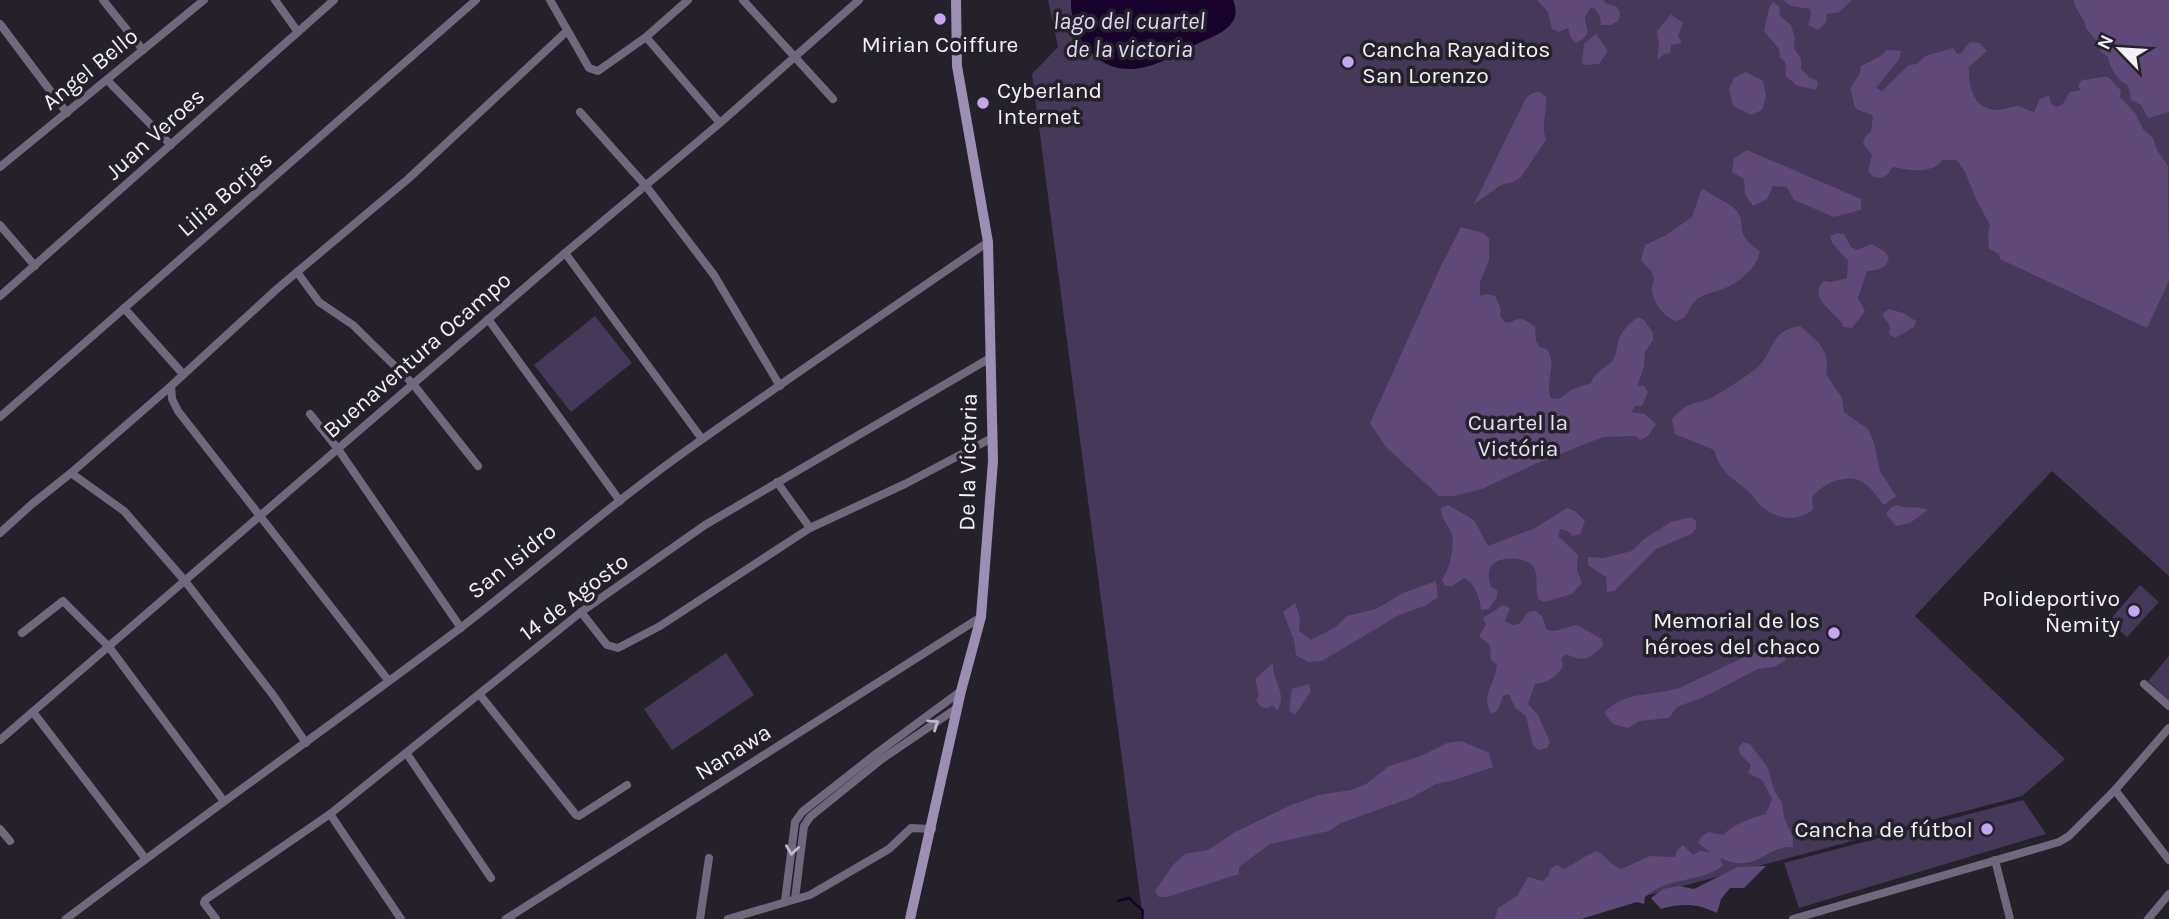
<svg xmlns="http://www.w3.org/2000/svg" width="2169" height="919" font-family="Karla,sans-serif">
  <rect width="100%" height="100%" fill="#24212a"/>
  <g fill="#463859">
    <path d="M1048,0H2169V576L2052,471L1915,616L2065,759L2022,796L1558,919H1143L1032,74L1058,47Z"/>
    <path d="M595,316L632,363L571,412L534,365Z"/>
    <path d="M2140,585L2159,602L2127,637L2109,621Z"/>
    <path d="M726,653L754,695L672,750L644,709Z"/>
    <path d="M2169,656V701L2148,681Z"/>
    <path d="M2023,800L2046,834L1799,908L1784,863Z"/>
  </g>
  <g fill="#5e4979">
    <path d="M1537,0H1604L1605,3L1617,7L1620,12L1619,20L1611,25H1601L1600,16L1594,8H1590L1585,17C1586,32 1594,33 1576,43L1571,38L1568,28L1559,32L1552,29L1548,12Z"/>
    <path d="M1783,0H1852L1839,12L1827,14L1826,22L1818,30L1808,25L1811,15L1810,9L1791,6Z"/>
    <path d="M2074,0H2169V112L2148,118L2141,105L2131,100L2128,85C2119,83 2109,66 2108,57L2101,52L2099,44L2086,28C2085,17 2074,10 2074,0Z"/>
    <path d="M1773,2L1779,6L1780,16L1791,25L1795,38L1794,48L1801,59V69L1810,78L1817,80L1818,85L1815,90L1796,85L1786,76L1785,62L1780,57L1779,49L1764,31L1769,8Z"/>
    <path d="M1671,14L1683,23L1678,36L1682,43L1671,45L1670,53L1664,54L1659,59L1657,58L1659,47L1657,31Z"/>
    <path d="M1596,34L1608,51L1599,64L1585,65L1582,63L1584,44Z"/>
    <path d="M1972,42L1980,43L1987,51L1969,67C1968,85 1973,109 1996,110C2004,110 2011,106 2018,106C2023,107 2028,111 2034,112L2040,99L2049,95L2051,104L2056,107L2062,105L2070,92L2081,90L2078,86L2082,80C2088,80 2105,76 2107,77C2112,79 2116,87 2121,90L2120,97L2135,113L2143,129L2153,138L2157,150L2168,166L2169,281L2147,328L2000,259L1999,254L1989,249L1988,235L1990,225L1976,199L1965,172L1957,160H1942C1932,175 1908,170 1893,167L1888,174L1882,178L1874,177L1868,172L1872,155L1863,144L1865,137L1871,132L1873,116C1868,112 1862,113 1857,109C1852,106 1854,95 1850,89L1860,73L1861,66L1879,57L1887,50L1901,51L1899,59L1876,88L1882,91L1909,65L1917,64L1925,56L1953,48L1957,54L1961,53L1969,43Z"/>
    <path d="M1746,72L1763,81L1766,96L1762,110L1751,115L1733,106L1729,89L1734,78Z"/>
    <path d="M1540,92L1546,97C1547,111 1541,126 1546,140L1521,177L1515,181L1501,185L1474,204L1526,98L1533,93Z"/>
    <path d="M1747,150L1861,199V210L1834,217L1794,200L1787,187L1773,186L1767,199L1753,206L1745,194L1744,179L1732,172L1734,158Z"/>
    <path d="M1702,188C1712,196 1727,201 1735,209C1749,223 1731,233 1760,251C1757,268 1739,283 1723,289C1715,292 1704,294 1697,299C1687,307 1690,319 1675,321C1660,314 1647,295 1654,280L1652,272L1641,260L1645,245L1666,235L1692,217Z"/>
    <path d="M1461,227L1483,233L1489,238V260L1480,282V296L1487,294L1495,296L1501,309L1500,316L1505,322L1510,323C1520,315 1526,320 1535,327L1536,341L1540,347L1547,349C1558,365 1544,382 1551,398L1559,399L1571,390L1591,383C1595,372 1604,369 1611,362C1618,355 1616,347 1619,339C1622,330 1630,323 1638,317L1644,320L1653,333V340L1645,352L1644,367L1637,386H1644L1648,392L1642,406H1635L1631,412L1645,414L1656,424L1648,436L1641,440L1635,436L1603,437L1535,464L1482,489L1454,496H1439L1386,447L1370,423L1440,268Z"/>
    <path d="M1837,233L1844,234L1851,247L1857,250L1872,244L1885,252L1889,258C1885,270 1878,270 1867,271L1858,298L1865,311L1852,328L1844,327C1836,311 1806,298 1824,281L1832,282L1847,278L1848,261L1832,243L1830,236Z"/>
    <path d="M1889,309L1903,313L1916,321L1914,327L1895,338L1889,334L1890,326L1882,314Z"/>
    <path d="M1800,326C1817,342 1831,348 1826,374L1842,398L1844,412L1868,429L1874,443L1880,471L1896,496L1884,505C1878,499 1872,488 1864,483C1847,472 1824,483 1812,497L1813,510C1795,522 1780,520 1762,507C1758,504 1756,499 1752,495C1734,477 1722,477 1714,450L1675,434L1672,419C1688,402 1690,405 1709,399C1715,397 1756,370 1759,366C1776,347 1770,331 1800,326Z"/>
    <path d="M1448,505L1474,520L1488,546L1535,528L1567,508L1575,511L1585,521L1580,534L1573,536L1567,531L1560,529L1558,536L1578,555L1577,570L1582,583L1572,594L1544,602L1538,599C1535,589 1539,575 1533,566C1526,556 1478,550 1491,587L1497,590V597L1489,609L1481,610C1480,598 1475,583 1464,578L1452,586H1445L1442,579C1449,572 1455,545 1452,535C1449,525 1441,520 1441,508Z"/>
    <path d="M1897,505C1907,510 1917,505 1928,510L1910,523L1896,526L1886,514L1890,508Z"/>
    <path d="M1691,517L1696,521V529L1691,534L1656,549L1614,591L1607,592L1606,577L1588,565V557L1603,558L1632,551L1644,539L1671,522Z"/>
    <path d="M1436,581L1438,597L1427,605L1399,615L1322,661L1308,662L1296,655L1294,640L1283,612L1295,603L1300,617L1299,631L1311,640L1337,626L1347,616L1376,609L1403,593Z"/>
    <path d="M1503,605L1510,608L1505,621L1512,625L1519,624L1528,612L1536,611L1542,616L1547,630L1554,631L1577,625L1602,639L1603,646C1587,659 1586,663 1566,654L1561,659L1563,666C1557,677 1547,683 1535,684L1528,704L1538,715L1550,742L1547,748L1539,750L1533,746L1526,716L1515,708L1509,694L1503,696L1498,710L1492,714C1479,698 1496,682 1497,665L1491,660L1490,645L1479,636L1486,624L1483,618Z"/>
    <path d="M1764,648H1779L1786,660L1774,667L1758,669L1704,697L1677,707L1669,718L1640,721L1628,728L1613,724L1604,713C1623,691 1653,696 1679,688Z"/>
    <path d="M1273,663C1272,681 1288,693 1277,711L1273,705L1268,708L1261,707L1256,701L1259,694L1255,679Z"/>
    <path d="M1309,684L1311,691L1295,715L1289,711L1292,689Z"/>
    <path d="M1462,741L1489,753L1493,767L1451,781L1436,784L1411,798L1341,823L1329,831L1270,844L1239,867V874L1167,897H1159L1155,891L1174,864L1185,854L1208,850L1235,832L1291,805L1319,795L1351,790L1366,784L1389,766L1421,756L1447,743Z"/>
    <path d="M1743,742L1750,744L1768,768L1774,790L1782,803L1784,817L1793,838V847C1763,846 1758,875 1720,858L1723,866C1697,884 1668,876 1645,897L1644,904L1637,902L1581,919H1495L1498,908L1517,896L1528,877L1543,881L1548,876L1550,869L1557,865L1563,869C1575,865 1584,855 1597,851C1607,857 1608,863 1621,869L1650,856L1675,857L1677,850L1683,845L1693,855L1700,851L1710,852L1698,843L1702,836L1709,832L1723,835C1735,823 1751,818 1766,814L1772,799L1762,780L1748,773L1751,765L1741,755L1738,748Z"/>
    <path d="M1766,866L1744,888H1730L1721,899L1717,913C1697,903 1682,903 1661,909L1651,898L1663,889L1679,886L1694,889L1738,867Z"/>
  </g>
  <path fill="#16022a" d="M1071,0H1233C1236,7 1237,15 1233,21C1226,33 1209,38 1197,44C1158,65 1118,87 1085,46C1076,35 1070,14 1071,0Z"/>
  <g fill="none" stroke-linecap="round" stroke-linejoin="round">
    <path stroke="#16022a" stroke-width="2.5" d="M1118,901L1129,898L1143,911L1142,919"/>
    <g stroke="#71687e" stroke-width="8">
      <path d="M103,0L143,50"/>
      <path d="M275,0L298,32"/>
      <path d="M550,0L589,68L598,71L646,37L688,0"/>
      <path d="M743,0L833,99"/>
      <path d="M0,24L67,113"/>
      <path d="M646,37L720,123"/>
      <path d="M107,80L171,145"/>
      <path d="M580,112L646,186L714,275L780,386"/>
      <path d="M0,167L204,0"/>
      <path d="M0,225L35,266"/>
      <path d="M565,253L702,439"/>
      <path d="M297,272L319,302L353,325L413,384L478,466"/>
      <path d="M0,296L334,0"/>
      <path d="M124,308L183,374"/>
      <path d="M488,319L620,501"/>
      <path d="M310,414L338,449L461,628"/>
      <path d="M0,417L476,0"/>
      <path d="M71,473L171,386"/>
      <path d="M777,482L810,528"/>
      <path d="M0,533L32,504L71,473L124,511L185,581L273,695L306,743"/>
      <path d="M581,612L607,645L618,648L660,626L810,528L905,484L992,438"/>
      <path d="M22,633L63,601L109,647L223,800"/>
      <path d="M388,680L178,411L172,399L171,386L278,288L408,179L567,31"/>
      <path d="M2144,684L2169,706"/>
      <path d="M480,695L576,815L579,816L627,785"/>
      <path d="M33,712L145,858"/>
      <path d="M0,740L565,253L720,123L859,0"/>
      <path d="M407,754L491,878"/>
      <path d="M2115,790L2169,860"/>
      <path d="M330,814L401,919"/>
      <path d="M0,829L10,841"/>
      <path d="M1995,860L2010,919"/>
      <path d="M795,899L804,826L810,817L882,759L957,708"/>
      <path d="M785,901L795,822L802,812L877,753L961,691"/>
      <path d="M66,919C196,820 329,727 459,629C541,566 619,497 704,438C798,372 893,307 988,242"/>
      <path d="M216,919L204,903L205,900L330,814L581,612L705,525L990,358"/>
      <path d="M506,919L981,617"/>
      <path d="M700,919L709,858"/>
      <path d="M728,919L810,895L889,849L911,828L932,829"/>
      <path d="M1793,919L2059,842L2069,836L2115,790L2169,728"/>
      <path d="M2148,919L2169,894"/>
    </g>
    <path stroke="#9d8fb3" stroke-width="10" d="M910,919L961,691L981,617L993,461L988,242L957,66L956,0"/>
  </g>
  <defs><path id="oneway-chevron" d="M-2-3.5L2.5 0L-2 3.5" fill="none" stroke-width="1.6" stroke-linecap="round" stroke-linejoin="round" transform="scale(1.75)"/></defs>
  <g stroke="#c0bac7">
    <use href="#oneway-chevron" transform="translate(934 724) rotate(-34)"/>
    <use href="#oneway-chevron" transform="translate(792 850) rotate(98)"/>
  </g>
  <g fill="#c5a6f0" stroke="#24212a" stroke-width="2.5">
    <circle cx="940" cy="19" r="7"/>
    <circle cx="1348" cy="62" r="7"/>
    <circle cx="983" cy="103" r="7"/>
    <circle cx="2134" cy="611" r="7"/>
    <circle cx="1834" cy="633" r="7"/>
    <circle cx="1987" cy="829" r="7"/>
  </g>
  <g text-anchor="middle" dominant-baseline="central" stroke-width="7" stroke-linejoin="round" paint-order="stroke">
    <g font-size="23" fill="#f4f1f8" stroke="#24212a" text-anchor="end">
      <text x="940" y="44" text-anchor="middle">Mirian Coiffure</text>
      <text x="1362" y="49" text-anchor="start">Cancha Rayaditos<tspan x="1362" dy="26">San Lorenzo</tspan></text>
      <text x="997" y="90" text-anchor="start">Cyberland<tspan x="997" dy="26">Internet</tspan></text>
      <text x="2120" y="598">Polideportivo<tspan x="2120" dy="26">Ñemity</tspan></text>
      <text x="1820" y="620">Memorial de los<tspan x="1820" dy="26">héroes del chaco</tspan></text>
      <text x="1973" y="829">Cancha de fútbol</text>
    </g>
    <g font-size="23" fill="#f4f1f8" stroke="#24212a">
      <text transform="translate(90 69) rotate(-39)">Angel Bello</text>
      <text transform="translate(155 134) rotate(-42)">Juan Veroes</text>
      <text transform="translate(225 194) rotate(-41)">Lilia Borjas</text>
      <text transform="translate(417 355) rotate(-41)">Buenaventura Ocampo</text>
      <text transform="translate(968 462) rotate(-89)">De la Victoria</text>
      <text transform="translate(512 561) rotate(-39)">San Isidro</text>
      <text transform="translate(574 597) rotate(-37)">14 de Agosto</text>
      <text transform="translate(733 752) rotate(-32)">Nanawa</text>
    </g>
    <g font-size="23" fill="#e8dcfb" stroke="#24212a">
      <text x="1518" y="422">Cuartel la<tspan x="1518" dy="26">Victória</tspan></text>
    </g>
    <g font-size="24" font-style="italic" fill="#e2d6f6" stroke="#24212a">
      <text x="1129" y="21">lago del cuartel<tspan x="1129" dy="28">de la victoria</tspan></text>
    </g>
  </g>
  <g transform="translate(2120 49) rotate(295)" stroke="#24212a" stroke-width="5" paint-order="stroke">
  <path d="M0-5L12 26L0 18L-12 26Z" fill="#f4f1f8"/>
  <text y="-10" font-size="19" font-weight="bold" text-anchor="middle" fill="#f4f1f8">N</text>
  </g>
</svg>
